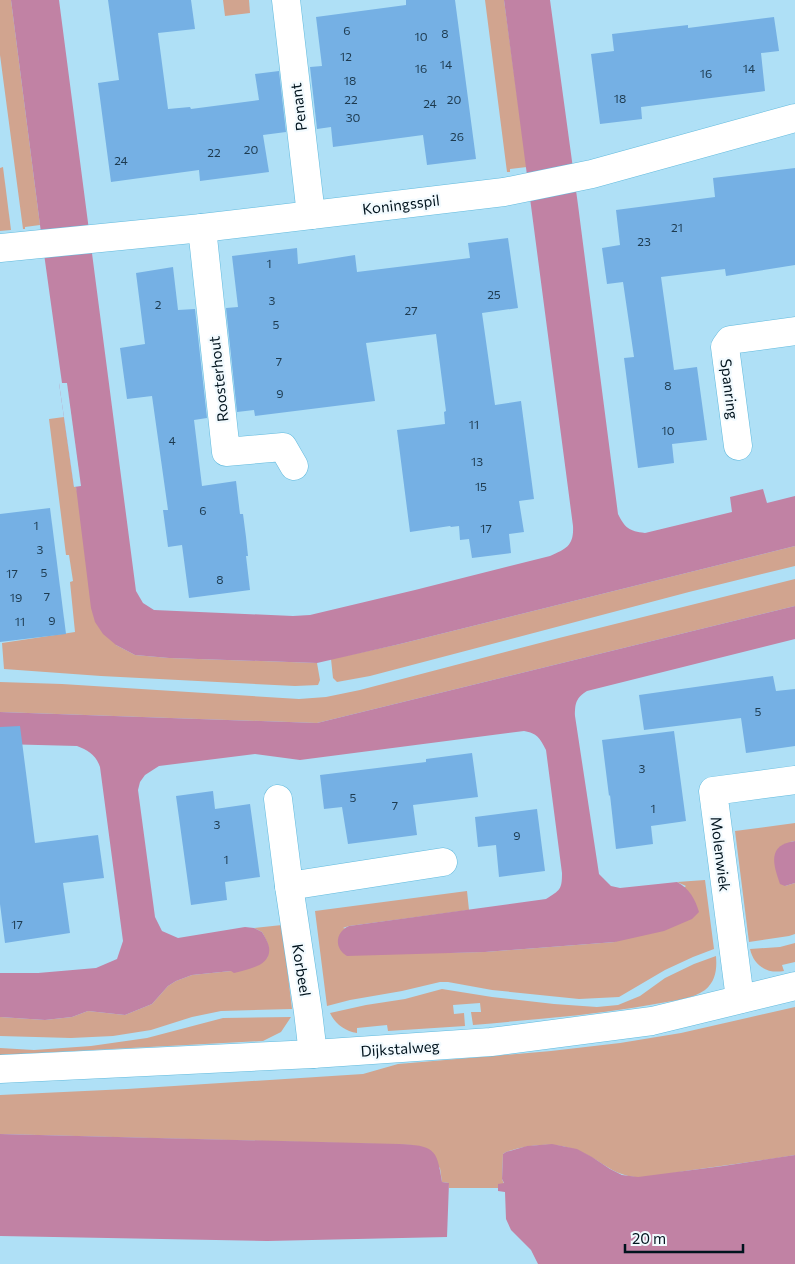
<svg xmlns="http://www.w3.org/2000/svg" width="795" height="1264" font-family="Commissioner,sans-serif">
  <rect width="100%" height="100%" fill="#afe0f6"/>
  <g fill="#d1a48f">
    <path d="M0,0H11L40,225L25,227V229H23L0,55Z"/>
    <path d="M223,0H249L250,13L225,16Z"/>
    <path d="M485,0H504L527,167L510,169V172H507Z"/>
    <path d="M3,167L11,230L0,231V168Z"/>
    <path d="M64,417L74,487H76L116,645L135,655L169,658L317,663L320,680L318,685L295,686L101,676L4,669L2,643L75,632L70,582L73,581L69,555H66L49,419Z"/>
    <path d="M795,546V566L689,592L370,676L337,682L333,678L331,659L400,644Z"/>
    <path d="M795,579V606L317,723L0,712V682L62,684L299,699L326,697L360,690L559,638Z"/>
    <path d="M795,823V841L790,842L785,886L795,883V934L789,936L749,942L735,831Z"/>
    <path d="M705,880L714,949L693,957L665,970L619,997L579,999L492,990L448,982H440L402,991L350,1000L327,1006L315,911L467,891L469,910L349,926L343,928L438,953L485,952L615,942L686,886L677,882Z"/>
    <path d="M282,925L292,1009L221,1011L192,1017L151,1030L113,1036L71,1038L0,1036V1017L45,1020L72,1017L88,1011L125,1015L152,1004L168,986L176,981L192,975L231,971L267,958C271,948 267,941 262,932L254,928Z"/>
    <path d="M795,943V962L782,965L784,971C767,974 754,966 750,949L780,947Z"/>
    <path d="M716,956C717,969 716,981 705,990C692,999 676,1000 661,1003C599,1015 536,1019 473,1025L471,1012H481L480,1003L453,1005L454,1014L464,1013L465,1026L388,1031L387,1025L357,1028V1033C345,1031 335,1024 330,1013L366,1005L405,999L442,989L492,997L554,1004L597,1007L618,1005L640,996L665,978L694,964Z"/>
    <path d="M795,1007V1155C758,1161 722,1166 685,1171C669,1174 651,1178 635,1177C616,1175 607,1166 591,1157C564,1141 535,1142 506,1152L503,1154L502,1179L504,1184L498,1188H449V1183L442,1182L440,1168L413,1145L0,1134V1095L127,1089L363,1074L398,1064L551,1051L620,1043L681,1033Z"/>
    <path d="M291,1017L281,1032L263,1041L0,1055V1048L34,1050L91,1046L147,1038L223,1018Z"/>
  </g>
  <g fill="#c182a4">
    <path d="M11,0H59L136,591L143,603L154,610L293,616L310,615L415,590L550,556C567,549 574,545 573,526L504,0H550L578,205L618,514C625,528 629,531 645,533L732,512L730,497L763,489L767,503L795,496V546L400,644L317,663L169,658L135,655L116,645L103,634L95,622L91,608L76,487H74L59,383H62L40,225Z"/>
    <path d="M795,606V639L587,691C576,698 575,703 575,716L599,874L611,886L620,888L677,882C690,889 695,899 699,912L692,919L664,931L615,942L485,952L347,956C334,949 335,932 349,926L546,899C560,890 562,890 562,873L546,750C540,738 537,733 524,731L300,760L255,754L159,766L145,775L140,782L138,790L155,917L162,931L178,938L245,927L254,928L262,932C265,937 268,942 269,947C272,966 248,969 234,973L231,971L192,975L176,981L168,986L152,1004L125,1015L88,1011L72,1017L45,1020L0,1017V973H38L96,968L117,959L123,941L100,767C96,755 88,750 77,746L0,744V712L317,723Z"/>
    <path d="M795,841V883L785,886L780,884C773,864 767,845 795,841Z"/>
    <path d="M0,1134L399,1144C433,1146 437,1147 442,1182L449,1183L447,1237L267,1241L0,1236Z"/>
    <path d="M552,1144L577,1149L592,1157L610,1169L622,1175L638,1177L723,1166L795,1155V1264H538L531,1250L511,1230L506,1219L505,1192L498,1191V1184L504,1183L502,1179L503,1154L506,1152L527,1146Z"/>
  </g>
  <path fill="#afe0f6" d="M59,383H67L81,486L74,487Z"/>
  <g fill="#75b0e4">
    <path d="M108,0H191L195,29L158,33L168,109L190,107L191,109L259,100L255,74L279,71L286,132L263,135L269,172L200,181L199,170L111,182L98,83L119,80Z"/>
    <path d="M406,0H455L476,159L427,165L423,135L333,147L331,127L317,129L310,67L322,66L316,17L406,5Z"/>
    <path d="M774,17L779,51L761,53L765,91L641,107L642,119L600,124L591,54L614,51L612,34L688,25V28Z"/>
    <path d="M795,168V265L726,276L725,269L661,277L674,370L697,367L707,440L672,444L674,463L638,468L624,358L634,357L623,282L607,284L602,248L620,245L616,210L715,197L713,178Z"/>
    <path d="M508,238L518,308L482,313L495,405L521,401L534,499L519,501L524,532L509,534L511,553L472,558L469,539L460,540L459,526L451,527L450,526L410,532L397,430L445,424L444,412L446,411L436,334L366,343L375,401L255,416L254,410L237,412L226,308L238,307L232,256L297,248L298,264L355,255L357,272L470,258L468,243Z"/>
    <path d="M173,267L178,310L195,309L207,418L194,420L202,486L236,481L240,514H243L246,537L248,556H246L250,590L189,598L182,545L168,547L163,510H168L152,396L127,399L120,348L145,344L136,273Z"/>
    <path d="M50,508L66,634L0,642V514Z"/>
    <path d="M773,676L776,691L795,689V746L746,753L741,718L644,730L639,695Z"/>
    <path d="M20,726L35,843L98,835L104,878L63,883L70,933L5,943L0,904V727Z"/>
    <path d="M674,731L686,821L651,826L653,844L616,849L610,795L609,796L602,740Z"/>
    <path d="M472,753L478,797L413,805L417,835L348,844L342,807L324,809L320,775L426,762V759Z"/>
    <path d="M213,791L215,809L250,804L260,877L225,882L227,900L191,905L176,796Z"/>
    <path d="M537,809L545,871L499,877L496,845L478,847L475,817Z"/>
  </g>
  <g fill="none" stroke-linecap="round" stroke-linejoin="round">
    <g stroke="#62badd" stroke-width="29">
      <g id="minor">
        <path d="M286,0L311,215"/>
        <path d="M202,228L226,452L283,447L294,466"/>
        <path d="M0,248L202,228L504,192L592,174L795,118"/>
        <path d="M738,446L725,347L730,340L795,331"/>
        <path d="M278,799L289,886L308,1012L313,1054"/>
        <path d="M289,886L443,862"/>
        <path d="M740,999L713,791L795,780"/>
        <path d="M0,1069L313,1054L491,1042L652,1021L795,986"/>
      </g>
    </g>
    <use href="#minor" stroke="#fff" stroke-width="28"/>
  </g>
  <g text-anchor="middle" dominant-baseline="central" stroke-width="4.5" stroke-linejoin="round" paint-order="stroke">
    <g font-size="12" fill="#1d3a4f">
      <text x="347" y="30">6</text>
      <text x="445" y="33">8</text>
      <text x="421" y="36">10</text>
      <text x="346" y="56">12</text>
      <text x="446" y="64">14</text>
      <text x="421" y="68">16</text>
      <text x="749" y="68">14</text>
      <text x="706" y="73">16</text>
      <text x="350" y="80">18</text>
      <text x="620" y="98">18</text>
      <text x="351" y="99">22</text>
      <text x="454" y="99">20</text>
      <text x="430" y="103">24</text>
      <text x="353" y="117">30</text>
      <text x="457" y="136">26</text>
      <text x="251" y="149">20</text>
      <text x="214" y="152">22</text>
      <text x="121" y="160">24</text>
      <text x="677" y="227">21</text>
      <text x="644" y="241">23</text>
      <text x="269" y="263">1</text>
      <text x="494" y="294">25</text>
      <text x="272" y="300">3</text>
      <text x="158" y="304">2</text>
      <text x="411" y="310">27</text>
      <text x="276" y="324">5</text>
      <text x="279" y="361">7</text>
      <text x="668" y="385">8</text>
      <text x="280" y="393">9</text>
      <text x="474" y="424">11</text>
      <text x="668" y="430">10</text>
      <text x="172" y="440">4</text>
      <text x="477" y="461">13</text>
      <text x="481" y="486">15</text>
      <text x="203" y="510">6</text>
      <text x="36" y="525">1</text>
      <text x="486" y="528">17</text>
      <text x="40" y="549">3</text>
      <text x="44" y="572">5</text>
      <text x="12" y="573">17</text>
      <text x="220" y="579">8</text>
      <text x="47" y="596">7</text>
      <text x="16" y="597">19</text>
      <text x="52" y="620">9</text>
      <text x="20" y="621">11</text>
      <text x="758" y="711">5</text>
      <text x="642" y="768">3</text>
      <text x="353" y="797">5</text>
      <text x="395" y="805">7</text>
      <text x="653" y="808">1</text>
      <text x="217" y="824">3</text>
      <text x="517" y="835">9</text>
      <text x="226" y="859">1</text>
      <text x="17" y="924">17</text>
    </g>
    <g font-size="15" fill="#00131d" stroke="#f2fafe">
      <text transform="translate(298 107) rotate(-97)">Penant</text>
      <text transform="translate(401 204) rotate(-7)">Koningsspil</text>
      <text transform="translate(218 379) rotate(-96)">Roosterhout</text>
      <text transform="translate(730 389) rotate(83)">Spanring</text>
      <text transform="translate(721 854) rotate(83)">Molenwiek</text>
      <text transform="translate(302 970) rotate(81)">Korbeel</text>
      <text transform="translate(400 1048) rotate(-4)">Dijkstalweg</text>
    </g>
  </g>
  <path d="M625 1244v8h118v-8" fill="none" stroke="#00131d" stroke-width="2.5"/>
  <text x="632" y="1244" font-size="15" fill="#00131d" stroke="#f2fafe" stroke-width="4" paint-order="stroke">20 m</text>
</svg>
